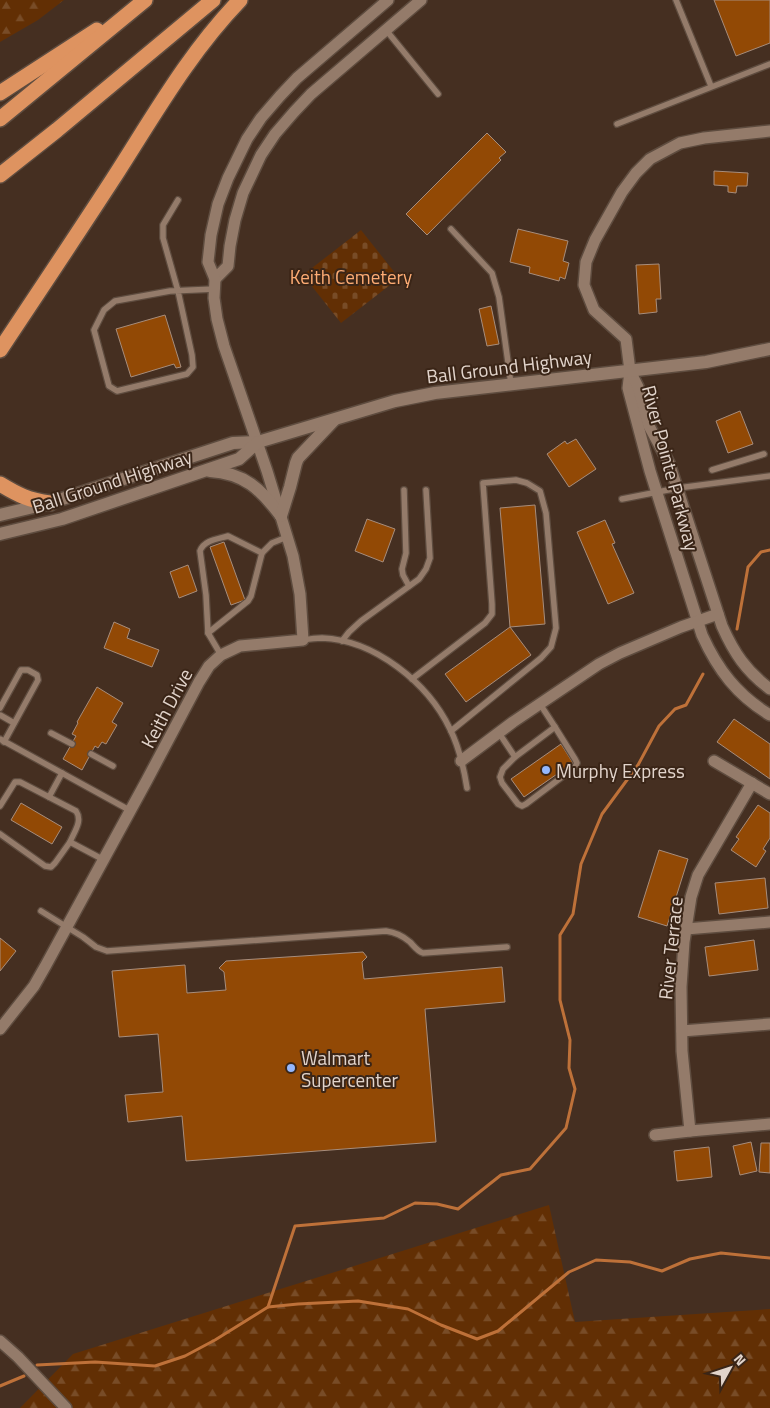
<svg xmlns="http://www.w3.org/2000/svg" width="770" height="1408" font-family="'Titillium Web',sans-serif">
  <defs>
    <pattern id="forest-firs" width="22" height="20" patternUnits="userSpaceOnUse" patternTransform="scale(1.25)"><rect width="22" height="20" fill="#622f04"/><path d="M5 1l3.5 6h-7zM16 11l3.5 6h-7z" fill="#784c27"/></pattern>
    <pattern id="cemetery-stones" width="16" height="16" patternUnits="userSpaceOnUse" patternTransform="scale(1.25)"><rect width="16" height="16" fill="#622f04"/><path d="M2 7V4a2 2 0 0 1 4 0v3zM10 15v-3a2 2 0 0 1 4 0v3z" fill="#784c27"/></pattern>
  </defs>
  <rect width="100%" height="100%" fill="#452f21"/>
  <g fill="url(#forest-firs)">
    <path d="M0,0H64L38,20L0,42Z"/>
    <path d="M549,1205L575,1322L770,1309V1408H20L73,1354Z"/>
  </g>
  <path fill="url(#cemetery-stones)" d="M361,230L399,278L341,323L303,275Z"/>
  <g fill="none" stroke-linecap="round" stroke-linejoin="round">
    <g stroke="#be7139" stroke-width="3">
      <path d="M737,629L748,567L761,552L770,550"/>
      <path d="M268,1307L295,1226L384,1218L415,1203L437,1204L458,1209L501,1175L530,1169L566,1128L575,1089L569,1068L570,1040L560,1000V935L573,914L581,864L602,814L638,765L659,726L675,709L686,705L703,674"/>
      <path d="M37,1365L95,1362L155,1366L185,1356L215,1340L268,1307L298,1304L358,1301L408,1309L441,1325L477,1339L498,1331L569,1272L596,1260L630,1262L662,1271L690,1259L721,1253L770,1258"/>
      <path d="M0,1386L24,1376"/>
    </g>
  </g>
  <g fill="#924905" stroke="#a78d7c">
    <path d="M714,0H770V43L736,56Z"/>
    <path d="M487,133L506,152L499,158L501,160L427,235L406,214Z"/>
    <path d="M714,171L748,173L747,186H737L736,193L728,192V186L714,185Z"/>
    <path d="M518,229L568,241L563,261L569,263L565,279L560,277L559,281L529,273L530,267L510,262Z"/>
    <path d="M659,264L661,299H656L657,312L639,314L636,265Z"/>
    <path d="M491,306L499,344L487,346L479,309Z"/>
    <path d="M165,315L181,367L176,368L174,364L131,377L116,329Z"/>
    <path d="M740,411L753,444L728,453L716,421Z"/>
    <path d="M576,439L596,469L569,487L547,454L565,441L567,444Z"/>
    <path d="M535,505L545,624L510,627L500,508Z"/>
    <path d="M367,519L395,529L383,562L355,551Z"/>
    <path d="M605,520L615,543L612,544L634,593L608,604L577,532Z"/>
    <path d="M224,542L245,600L231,605L210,547Z"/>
    <path d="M188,565L197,591L179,598L170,572Z"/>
    <path d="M114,622L130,629L127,638L159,650L152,667L104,648Z"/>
    <path d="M510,627L531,655L466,702L445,674Z"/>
    <path d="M97,687L123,703L112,722L117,725L106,744L102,742L98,748L95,746L82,770L63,759L76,736L72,734L78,723L77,722Z"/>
    <path d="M734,719L770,744V779L717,742Z"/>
    <path d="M561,744L573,763L524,797L511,779Z"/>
    <path d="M21,803L62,827L52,844L11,820Z"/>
    <path d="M758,805L770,813V838L763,849L766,851L756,867L731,850L739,839L736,837Z"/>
    <path d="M659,850L688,859L667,926L638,917Z"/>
    <path d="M765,878L768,908L719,914L715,883Z"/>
    <path d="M0,938L16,951L0,971Z"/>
    <path d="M754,940L758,970L709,976L705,947Z"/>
    <path d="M363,952L367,957L362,962L364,979L502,967L505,1002L425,1009L436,1142L186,1161L182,1116L128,1122L125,1095L163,1092L158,1034L119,1037L112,971L185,965L187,993L226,990L224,972L219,968L226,961Z"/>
    <path d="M751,1142L757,1171L740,1175L733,1146Z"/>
    <path d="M761,1143H770V1173L759,1172Z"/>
    <path d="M709,1147L712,1177L677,1181L674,1151Z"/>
  </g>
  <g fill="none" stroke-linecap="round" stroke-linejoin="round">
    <g stroke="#5e4c3f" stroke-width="8">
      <g id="service">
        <path d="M676,0L711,86"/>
        <path d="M386,30L438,94"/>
        <path d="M617,124L770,64"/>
        <path d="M178,200L163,225V238L178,291L192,355L193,367L187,374L117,391L109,386L94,330L104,310L115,301L170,291L215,289"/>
        <path d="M451,229L492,273L499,297L511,384"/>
        <path d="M712,470L764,454"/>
        <path d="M404,490L406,553L402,569L403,575L409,586"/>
        <path d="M622,499L678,488L770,476"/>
        <path d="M208,633L248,601L251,596L262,553"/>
        <path d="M303,640C309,639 316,638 322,638C375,640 428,683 450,729C459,747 464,769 467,788"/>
        <path d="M342,641L349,632L361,621L419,579L426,569L430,558L426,490"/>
        <path d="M221,655L208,633L206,595L200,551C204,540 218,539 228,536L262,553L272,543L287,537"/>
        <path d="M412,679L485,623L492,614V604L483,483L516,480L527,483L540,491L546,513L556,628L551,647L541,658L451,731"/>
        <path d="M0,708L21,670H28L37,675L38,680L4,742"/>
        <path d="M0,715L14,723"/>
        <path d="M51,733L72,744"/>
        <path d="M499,733L515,757L555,727L540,704"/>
        <path d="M0,739L131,811"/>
        <path d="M91,754L113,766"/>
        <path d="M515,757L503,769L500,777L502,783L518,804L522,806L526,804L575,767L577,763L575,759L555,727"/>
        <path d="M49,797L62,773"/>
        <path d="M0,806L15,782H20L76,811C83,821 74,832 70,842"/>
        <path d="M0,834L45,866L51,867L55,863L70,842L104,860"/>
        <path d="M41,911L83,937L96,947L107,951L386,931C394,932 403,936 410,942C414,946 417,951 423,953L507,947"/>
      </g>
    </g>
    <g stroke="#5e4c3f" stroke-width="14">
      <g id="minor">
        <path d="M770,131L704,138L680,143L650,159L636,173L622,192L595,240L586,262L584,285L594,310L626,339L630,371L628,388L650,471L702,635C718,670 737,695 770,715"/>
        <path d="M215,279L228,266L230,246L235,220L243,193L261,155L275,134L294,112L311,94L421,0"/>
        <path d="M630,371L638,387L649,426L669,463L722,626C734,653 746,671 770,689"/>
        <path d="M461,761L513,722L599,664L620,653L681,627L718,614"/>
        <path d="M714,761L770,794"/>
        <path d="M686,929L770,922"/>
        <path d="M0,1029L34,986L46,965L147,780L199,682L209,666L221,655L240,646L303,640L300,594L293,556L267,471L224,346L217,319L214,298L215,279L208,262L211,235L218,204L228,178L247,139L261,118L280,96L297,78L388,0"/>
        <path d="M682,1031L770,1024"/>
        <path d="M690,1131L682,1051L681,987L684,942L691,897L698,875L752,783"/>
        <path d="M655,1135L690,1131L770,1124"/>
        <path d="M0,1341L18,1357L66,1408"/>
      </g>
    </g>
    <g stroke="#5e4c3f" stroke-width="15">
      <g id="secondary">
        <path d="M210,471C244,473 261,489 281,516"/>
        <path d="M0,515L50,503L233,443L258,442L395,401L435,393L706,362L770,349"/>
        <path d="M281,516L290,487L296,463L298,458L334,420"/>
        <path d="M0,534L62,519L239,459L258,442"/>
      </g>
    </g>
    <g stroke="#5e4c3f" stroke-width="18">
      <g id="motorway">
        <path d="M0,93L97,30"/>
        <path d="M0,119L145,0"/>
        <path d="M0,175L57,130L213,0"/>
        <path d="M0,350C38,293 76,236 113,179C153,117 188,54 240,0"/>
        <path d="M0,484C18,495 28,500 50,503"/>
      </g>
    </g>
    <use href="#service" stroke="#947b6a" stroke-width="5.5"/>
    <use href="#minor" stroke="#947b6a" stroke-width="11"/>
    <use href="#secondary" stroke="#947b6a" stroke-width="12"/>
    <use href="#motorway" stroke="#de9360" stroke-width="15"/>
  </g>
  <g fill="#94b7fd" stroke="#3a2517" stroke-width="2">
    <circle cx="546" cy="770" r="5"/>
    <circle cx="291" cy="1068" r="5"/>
  </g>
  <g text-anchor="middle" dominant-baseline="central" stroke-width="4" stroke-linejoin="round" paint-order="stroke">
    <g font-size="19" fill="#feac74" stroke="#3a2517">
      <text x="351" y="276">Keith Cemetery</text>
    </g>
    <g font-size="19" fill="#e2d4cb" stroke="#3a2517">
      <text transform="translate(509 366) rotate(-7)">Ball Ground Highway</text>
      <text transform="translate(671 468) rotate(75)">River Pointe Parkway</text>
      <text transform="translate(112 481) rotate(-18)">Ball Ground Highway</text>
      <text transform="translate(166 708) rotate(-62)">Keith Drive</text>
      <text transform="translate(670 948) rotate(-84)">River Terrace</text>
    </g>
    <g font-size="19" fill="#e2d4cb" stroke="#3a2517" text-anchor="start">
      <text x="556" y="770">Murphy Express</text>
      <text x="301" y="1057">Walmart<tspan x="301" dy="22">Supercenter</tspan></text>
    </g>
  </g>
  <g transform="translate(730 1368) rotate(50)" stroke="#3a2517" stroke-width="4" paint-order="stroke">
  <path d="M0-4L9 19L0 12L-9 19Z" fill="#e2d4cb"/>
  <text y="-8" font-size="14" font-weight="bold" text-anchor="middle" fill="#e2d4cb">N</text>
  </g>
</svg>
